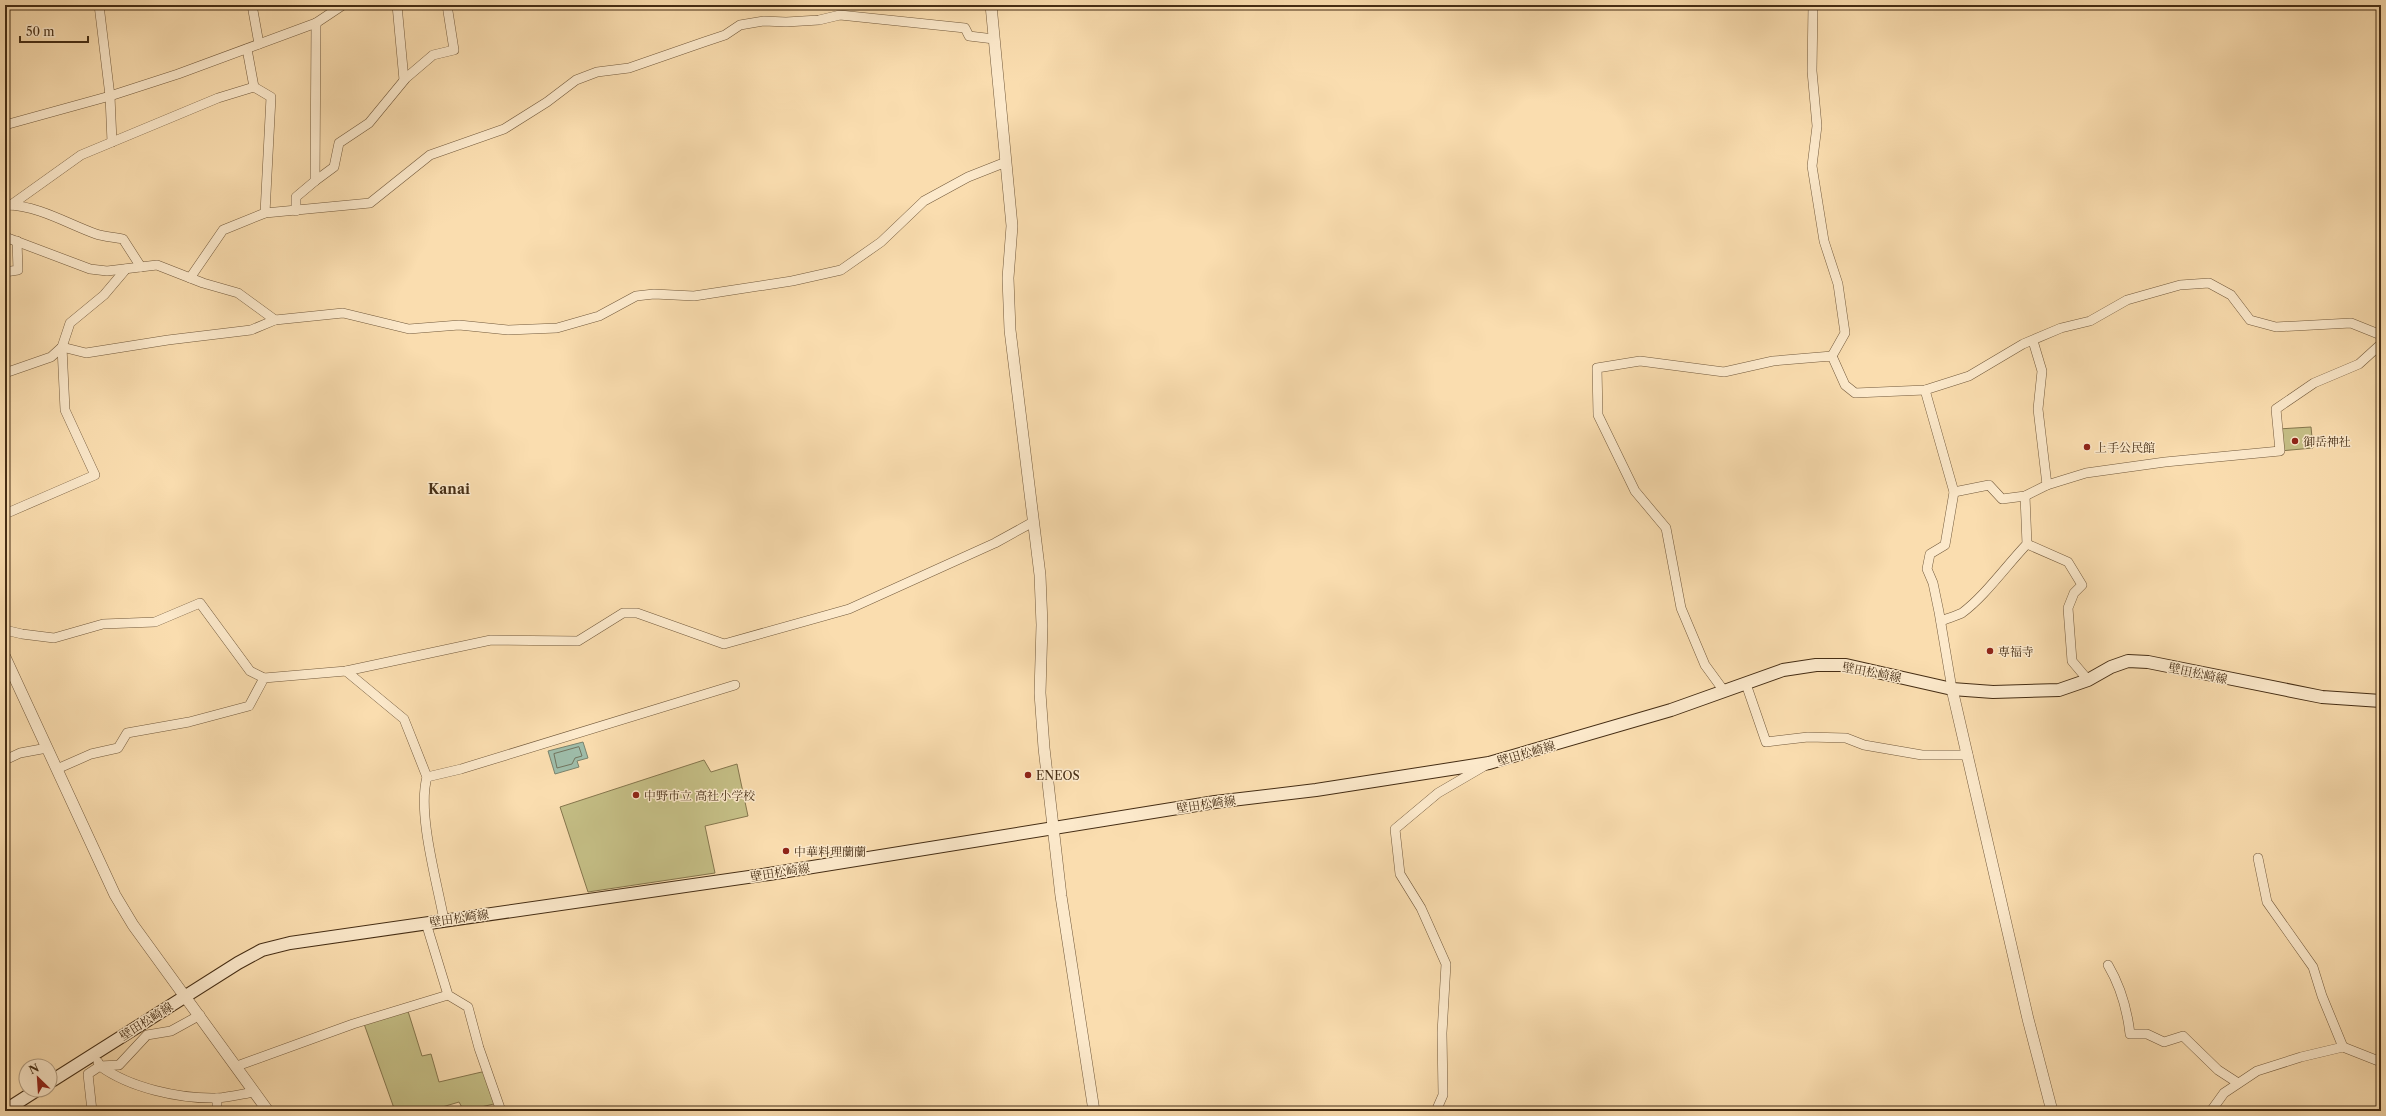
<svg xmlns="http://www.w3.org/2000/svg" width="2386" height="1116" font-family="'Libre Caslon Text','Noto Serif JP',serif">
  <rect width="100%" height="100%" fill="#faddaf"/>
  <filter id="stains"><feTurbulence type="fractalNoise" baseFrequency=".005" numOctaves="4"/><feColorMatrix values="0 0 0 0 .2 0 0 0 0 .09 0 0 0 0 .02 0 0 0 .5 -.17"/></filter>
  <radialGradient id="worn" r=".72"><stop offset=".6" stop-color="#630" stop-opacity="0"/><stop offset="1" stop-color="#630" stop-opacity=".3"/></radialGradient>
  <g fill="#c5bf86" stroke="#85764d">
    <path d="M2311,427L2313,448L2280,451L2278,429Z"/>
    <path d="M704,760L711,772L737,764L748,816L705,826L715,873L588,892L560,807Z"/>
    <path d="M407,1008L422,1056L431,1054L439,1082L486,1071L498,1103L464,1111L459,1102L429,1111H395L363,1021Z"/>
  </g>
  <path fill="#9ebca9" stroke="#7a836d" d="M583,742L588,758L577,761L579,767L555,774L548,751Z"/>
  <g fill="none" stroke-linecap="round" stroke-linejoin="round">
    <path stroke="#72745e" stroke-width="1" d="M579,747L582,756L575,758L572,764L557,768L554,754Z"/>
    <g stroke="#72593b" stroke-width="10">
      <g id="minor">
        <path d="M99,5L110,96L112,142"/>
        <path d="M252,5L259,44"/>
        <path d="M397,5L404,80"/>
        <path d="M1813,5L1812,71L1817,126L1812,166L1824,241L1838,284L1845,333L1832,356"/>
        <path d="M247,49L254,87"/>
        <path d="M5,125L110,96L178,74L316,23L343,5"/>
        <path d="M315,181L334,167L339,143L369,123L406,78L433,55L454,50L447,5"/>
        <path d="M8,205C39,206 68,224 96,234C105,237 115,237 123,239L141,267"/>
        <path d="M11,205L81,155L218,98L254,87L271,97L265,213"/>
        <path d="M296,211V197L315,181L316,23"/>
        <path d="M5,237L90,269L107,271L157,265L203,283L238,293L275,320"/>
        <path d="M5,272L18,270L17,241"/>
        <path d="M190,278L223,230L265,213L370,203L430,155L504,129L547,102L576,80L597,72L629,68L704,42L725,35L740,25L764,21L786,22L819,20L840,15L965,28L969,36L994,39"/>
        <path d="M2033,341L2042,371L2038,409L2047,485"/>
        <path d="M5,373L51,357L62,347L86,353L168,340L251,330L275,320L343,313L409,329L459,325L508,330L557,328L599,316L636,296L654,294L694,296L792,281L841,270L881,242L924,201L968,177L1006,162"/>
        <path d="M1925,390L1954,492L1945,545L1930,554L1927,569L1933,583L1939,612L1952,689"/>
        <path d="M1954,492L1989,485L2002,499L2025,496L2047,485L2086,473L2165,462L2280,451L2276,409L2314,383L2359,364L2381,344"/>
        <path d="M5,514L95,475L65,410L62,347L70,323L104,295L126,269"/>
        <path d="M2027,544L2068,562L2082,585L2074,593L2068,608L2072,661L2088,680"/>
        <path d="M1941,621C1948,618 1956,616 1962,613C1985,596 2006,566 2027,544L2025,496"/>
        <path d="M5,630L22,634L54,638L103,624L155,622L200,603L250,671L264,678"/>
        <path d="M346,671L404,719L427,777C417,813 437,882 444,920"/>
        <path d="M1746,684L1766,742L1808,737L1846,738L1864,745L1922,755H1968"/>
        <path d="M1724,691L1705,665L1681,608L1666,528L1635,491L1598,415L1597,368L1640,361L1724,372L1773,361L1832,356L1845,385L1855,393L1925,390L1969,376L2023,344L2061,328L2090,321L2127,300L2180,285L2209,283L2231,295L2250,320L2276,327L2351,323L2381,335"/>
        <path d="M5,760L20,753L47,748"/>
        <path d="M57,769L91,754L118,748L127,733L189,722L249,706L264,678L346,671L491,640L578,641L623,613H637L724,644L849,609L995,543L1033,522"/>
        <path d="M427,777L461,769L735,685"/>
        <path d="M2258,858L2267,902L2313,967L2322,996L2343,1047"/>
        <path d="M426,923L448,995L468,1007L479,1048L501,1111"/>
        <path d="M2108,965C2121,987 2127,1008 2130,1034H2147L2164,1042L2183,1036L2218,1070L2238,1083"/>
        <path d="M100,1066C130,1088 180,1099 217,1098C229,1097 242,1094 254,1092"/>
        <path d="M100,1066L119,1065L147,1035L171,1031L200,1015"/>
        <path d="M237,1066L353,1024L448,995"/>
        <path d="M92,1111L88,1074L100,1066L98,1062"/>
        <path d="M217,1111V1098"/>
        <path d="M1436,1111L1443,1095L1442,1033L1446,964L1421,908L1400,874L1395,829L1438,793L1486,765"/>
        <path d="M2211,1111L2224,1093L2257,1071L2301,1057L2343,1047L2381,1062"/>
      </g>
    </g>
    <g stroke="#72593b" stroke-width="12">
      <g id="tertiary">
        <path d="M991,5L1012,226L1008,278L1010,330L1040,575L1042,625L1040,693L1044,748L1061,896L1094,1111"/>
        <path d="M5,657L115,895L133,925L268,1111"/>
        <path d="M1952,689L2028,1019L2052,1111"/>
      </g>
    </g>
    <g stroke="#452d14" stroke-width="14">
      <g id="secondary">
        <path d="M50,1082L238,963L262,950L290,943L769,874L1215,802L1316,790L1489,763L1671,710L1783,670L1816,665H1846L1952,689L1993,692L2059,690L2088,680L2111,667L2128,661L2148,662L2322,697L2381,701"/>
        <path d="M12,1106L37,1090"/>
      </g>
    </g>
    <use href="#minor" stroke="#fce9cb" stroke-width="9"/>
    <use href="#tertiary" stroke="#fce9cb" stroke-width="11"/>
    <use href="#secondary" stroke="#fce9cb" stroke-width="12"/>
  </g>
  <g fill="#8f2418" stroke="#fce9cb" stroke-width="1.5">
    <circle cx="2295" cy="441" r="4"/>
    <circle cx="2087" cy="447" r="4"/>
    <circle cx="1990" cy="651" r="4"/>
    <circle cx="1028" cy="775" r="4"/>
    <circle cx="636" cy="795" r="4"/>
    <circle cx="786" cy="851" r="4"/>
  </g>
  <g text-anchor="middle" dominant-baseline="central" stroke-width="3" stroke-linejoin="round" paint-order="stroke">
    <g font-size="12" fill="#452d14" stroke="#fce9cb" text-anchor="start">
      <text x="2303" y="441">御岳神社</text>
      <text x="2095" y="447">上手公民館</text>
      <text x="1998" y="651">専福寺</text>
      <text x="1036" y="775">ENEOS</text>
      <text x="644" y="795">中野市立 高社小学校</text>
      <text x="794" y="851">中華料理蘭蘭</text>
    </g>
    <g font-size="12" fill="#452d14" stroke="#fce9cb">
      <text transform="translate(1872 672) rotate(11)">壁田松崎線</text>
      <text transform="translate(2198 673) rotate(12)">壁田松崎線</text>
      <text transform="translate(1526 753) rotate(-16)">壁田松崎線</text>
      <text transform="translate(1206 804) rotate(-8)">壁田松崎線</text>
      <text transform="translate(780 872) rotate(-9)">壁田松崎線</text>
      <text transform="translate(459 918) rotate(-8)">壁田松崎線</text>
      <text transform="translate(146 1021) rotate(-32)">壁田松崎線</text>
    </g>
    <g font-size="14" font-weight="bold" fill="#452d14" stroke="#fce9cb">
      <text x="449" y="489">Kanai</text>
    </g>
  </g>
  <rect width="2386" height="1116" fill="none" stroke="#faddaf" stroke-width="20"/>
  <rect x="6" y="6" width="2374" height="1104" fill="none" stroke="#452d14" stroke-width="2"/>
  <rect x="10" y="10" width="2366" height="1096" fill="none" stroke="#452d14"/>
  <g transform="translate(38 1078) rotate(335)"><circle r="19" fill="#fce9cb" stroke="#b39e82"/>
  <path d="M0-3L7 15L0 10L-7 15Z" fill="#8f2418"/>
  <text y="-6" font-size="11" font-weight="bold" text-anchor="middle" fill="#452d14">N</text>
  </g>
  <path d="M20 36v6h68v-6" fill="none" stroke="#452d14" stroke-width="2"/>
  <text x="26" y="36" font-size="12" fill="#452d14" stroke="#fce9cb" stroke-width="3" paint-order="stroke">50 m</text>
  <rect width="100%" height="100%" filter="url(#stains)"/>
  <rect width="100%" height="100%" fill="url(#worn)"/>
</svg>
